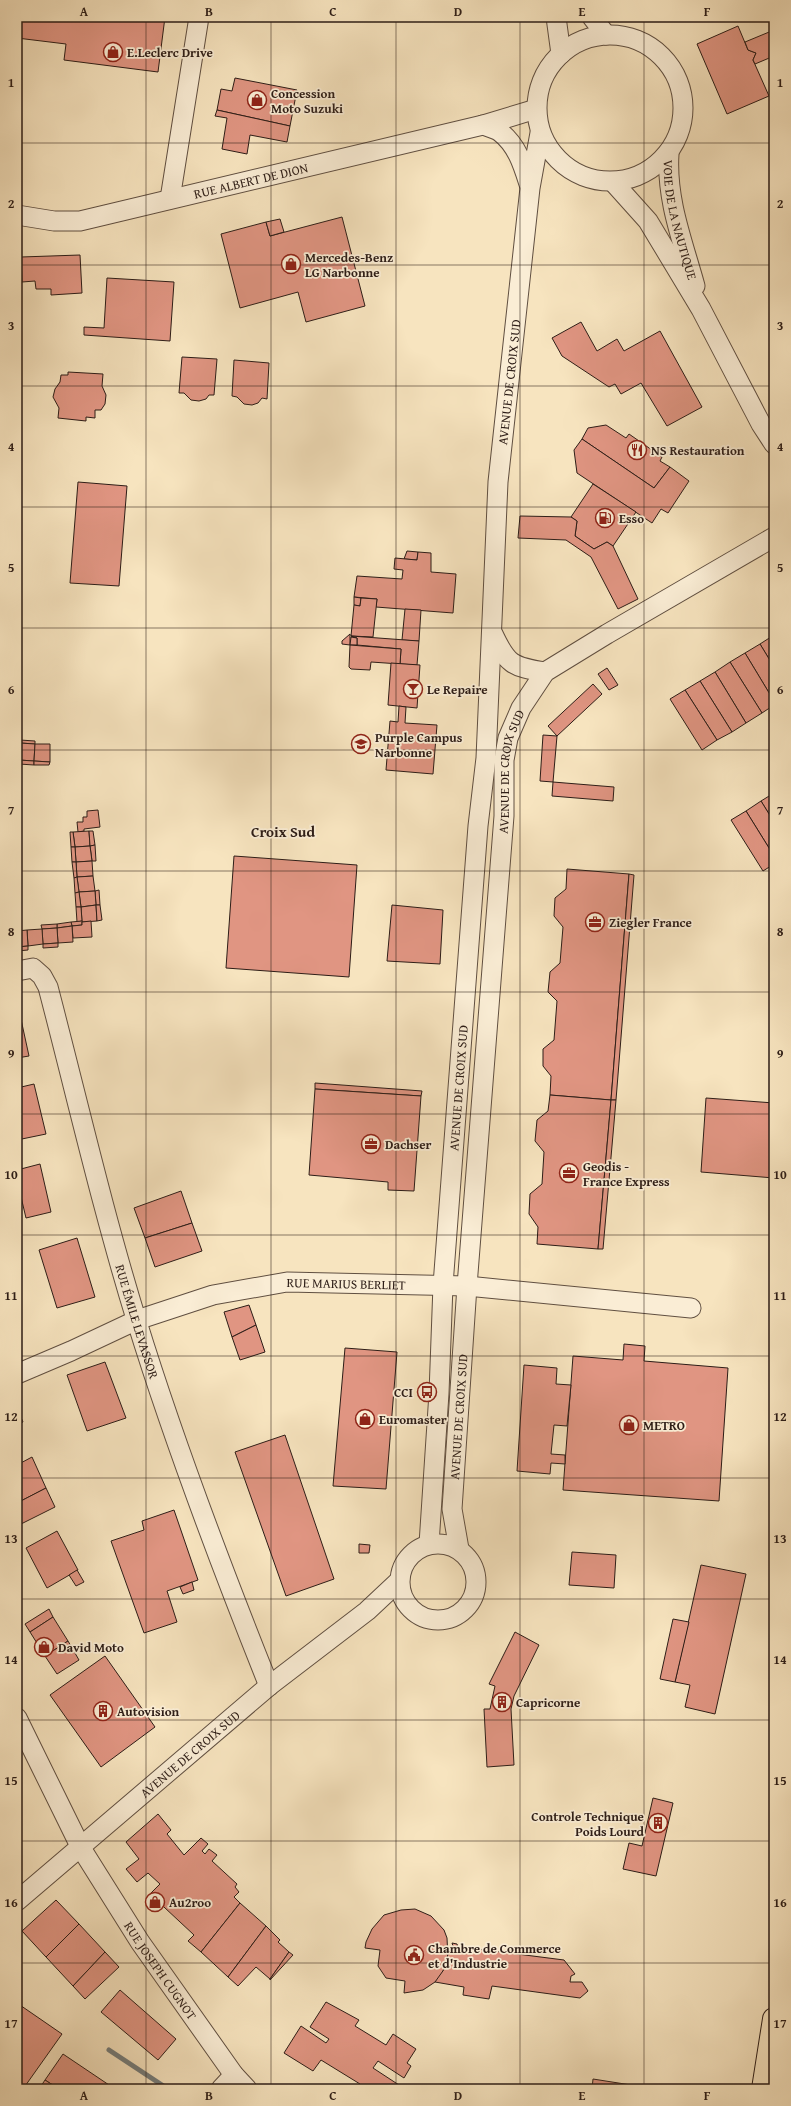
<svg xmlns="http://www.w3.org/2000/svg" width="791" height="2106" font-family="'Gentium Book Plus',serif">
  <rect width="100%" height="100%" fill="#f7e4bf"/>
  <filter id="stains"><feTurbulence type="fractalNoise" baseFrequency=".005" numOctaves="4"/><feColorMatrix values="0 0 0 0 .2 0 0 0 0 .09 0 0 0 0 .02 0 0 0 .5 -.17"/></filter>
  <radialGradient id="worn" r=".72"><stop offset=".6" stop-color="#630" stop-opacity="0"/><stop offset="1" stop-color="#630" stop-opacity=".3"/></radialGradient>
  <g fill="none" stroke-linecap="round" stroke-linejoin="round">
    <path stroke="#747c7b" stroke-width="5" d="M109,2050L168,2089"/>
  </g>
  <g fill="#e09582" stroke="#2d1d17">
    <path d="M17,17H165L158,72L64,60L66,44L17,38Z"/>
    <path d="M738,26L748,50L756,53L753,60L769,96L727,114L697,44Z"/>
    <path d="M774,30V56L755,64L753,60L756,53L748,50L745,42Z"/>
    <path d="M235,78L297,90L290,126L217,110L221,89L232,91Z"/>
    <path d="M217,110L290,126L287,142L250,135L247,154L222,149L227,118L215,116Z"/>
    <path d="M342,217L365,306L306,322L298,292L240,308L221,234L266,222L270,236Z"/>
    <path d="M280,219L284,232L270,236L266,222Z"/>
    <path d="M80,255L82,293L51,295V289H36L35,281L22,282L21,257Z"/>
    <path d="M107,278L174,282L170,341L84,335V327L104,328Z"/>
    <path d="M581,322L597,351L617,339L624,351L660,331L702,407L667,426L641,383L621,394L615,384L609,387L562,356L552,338Z"/>
    <path d="M182,357L217,359L214,395H209L206,399L199,401L191,400L184,393H179Z"/>
    <path d="M234,360L269,363L267,399L262,398L258,403L252,405L244,404L237,397L232,396Z"/>
    <path d="M68,372L103,374L102,386L106,395L105,404L101,410H95V418L86,417V421L58,418L59,408L53,397L55,389L60,382L61,375H68Z"/>
    <path d="M606,425L626,438L629,434L662,457L660,461L670,467L654,488L582,439L588,428Z"/>
    <path d="M582,439L654,488L670,467L689,481L668,513L661,509L652,523L577,473L574,450Z"/>
    <path d="M78,482L127,486L119,586L70,583Z"/>
    <path d="M593,484L636,512L613,546L607,542L594,549L575,536L577,521L571,517Z"/>
    <path d="M520,516L571,517L577,521L575,536L594,549L607,542L613,546L638,599L618,609L591,557L566,540L518,538Z"/>
    <path d="M407,551L418,552L417,560L404,559Z"/>
    <path d="M418,552L431,553V572L456,574L453,613L376,607L377,599L354,597L357,576L402,579L403,570L394,569L395,558L417,560Z"/>
    <path d="M354,597L361,598L360,606L354,605Z"/>
    <path d="M361,598L377,599L373,637L351,636L354,605L360,606Z"/>
    <path d="M405,609L421,610L419,641L402,640Z"/>
    <path d="M350,634V645L342,644V641Z"/>
    <path d="M774,635V667L760,644Z"/>
    <path d="M351,636L419,641L417,665L400,664L401,649L357,645V638Z"/>
    <path d="M351,637L357,638V645H350Z"/>
    <path d="M760,644L774,667V701L745,653Z"/>
    <path d="M350,645L401,649L400,664L371,662L370,670L351,669L349,667Z"/>
    <path d="M745,653L774,701V705L762,713L730,662Z"/>
    <path d="M730,662L762,713L746,723L715,672Z"/>
    <path d="M391,663L420,665L417,708L388,705Z"/>
    <path d="M607,668L618,685L609,690L598,674Z"/>
    <path d="M715,672L746,723L732,732L700,681Z"/>
    <path d="M700,681L732,732L717,740L685,690Z"/>
    <path d="M593,684L602,694L557,736L548,726Z"/>
    <path d="M685,690L717,740L702,750L670,699Z"/>
    <path d="M399,706L406,707L405,723L437,725L433,774L386,770L390,721L398,722Z"/>
    <path d="M543,735L557,736L553,782L540,781Z"/>
    <path d="M20,740L35,741V744L20,743Z"/>
    <path d="M17,743H20L19,760H17Z"/>
    <path d="M20,743L35,744L34,761L19,760Z"/>
    <path d="M35,744H50V762L34,761Z"/>
    <path d="M19,760L34,761V765L19,764Z"/>
    <path d="M34,761L50,762L49,765H34Z"/>
    <path d="M553,782L614,787L613,801L552,796Z"/>
    <path d="M774,793V822L761,801Z"/>
    <path d="M761,801L774,822V856L746,811Z"/>
    <path d="M98,810L100,827L84,829V831L78,832L77,822H83V817H87V811Z"/>
    <path d="M746,811L774,856V864L763,871L731,820Z"/>
    <path d="M89,831L90,846L75,847L73,832Z"/>
    <path d="M89,831H93L95,845L90,846Z"/>
    <path d="M70,832H73L75,847H71Z"/>
    <path d="M95,845L96,861H92L90,846Z"/>
    <path d="M90,846L92,861L76,862L75,847Z"/>
    <path d="M71,847H75L76,862H72Z"/>
    <path d="M234,856L357,865L349,977L226,968Z"/>
    <path d="M92,861L93,876L77,877L76,862Z"/>
    <path d="M72,862H76L77,877L74,878Z"/>
    <path d="M567,869L629,874L611,1100L550,1095L551,1076L543,1066V1049L554,1040L557,1001L548,992L550,972L560,963L563,927L554,916L555,898L566,889Z"/>
    <path d="M629,874L634,875L616,1100H611Z"/>
    <path d="M93,876L95,891L79,892L77,877Z"/>
    <path d="M77,877L79,892L75,893L74,878Z"/>
    <path d="M99,890L100,905H96L95,891Z"/>
    <path d="M95,891L96,905L81,907L79,892Z"/>
    <path d="M79,892L81,907H76L75,893Z"/>
    <path d="M96,905L97,921L82,922L81,907Z"/>
    <path d="M96,905H100L102,920L97,921Z"/>
    <path d="M392,905L443,910L440,964L387,961Z"/>
    <path d="M76,907H81L82,921L77,922Z"/>
    <path d="M82,921V925L72,926L71,922Z"/>
    <path d="M91,921L92,937L73,938L72,926L82,925V922Z"/>
    <path d="M71,922L72,926L57,928V924Z"/>
    <path d="M57,924V928L42,929L41,925Z"/>
    <path d="M72,926L73,942L58,943L57,928Z"/>
    <path d="M57,928L58,943L43,944L42,929Z"/>
    <path d="M42,929L43,944L28,946L27,930Z"/>
    <path d="M27,930L28,946L17,947V931Z"/>
    <path d="M58,943V947L43,948V944Z"/>
    <path d="M28,946V950L17,951V947Z"/>
    <path d="M17,1001L29,1056L17,1058Z"/>
    <path d="M315,1083L422,1091L421,1096L315,1089Z"/>
    <path d="M34,1084L46,1134L17,1140V1088Z"/>
    <path d="M315,1089L421,1096L414,1191L388,1190V1182L309,1175Z"/>
    <path d="M550,1095L611,1100L598,1249L537,1244L538,1227L529,1214L530,1194L542,1184L544,1152L535,1141L537,1120L548,1111Z"/>
    <path d="M706,1098L774,1103V1178L701,1172Z"/>
    <path d="M611,1100H616L603,1249H598Z"/>
    <path d="M40,1164L51,1212L26,1218L17,1180V1170Z"/>
    <path d="M181,1191L192,1223L145,1238L134,1208Z"/>
    <path d="M192,1223L202,1251L155,1267L145,1238Z"/>
    <path d="M77,1238L95,1297L57,1308L39,1250Z"/>
    <path d="M249,1305L256,1325L232,1337L224,1312Z"/>
    <path d="M256,1325L265,1352L240,1360L232,1337Z"/>
    <path d="M624,1344L645,1346L644,1361L728,1368L719,1501L563,1490L573,1356L623,1360Z"/>
    <path d="M345,1348L397,1352L386,1489L333,1486Z"/>
    <path d="M105,1362L126,1418L87,1431L67,1375Z"/>
    <path d="M524,1365L557,1368L556,1384L571,1385L567,1426L554,1425L551,1454L565,1455V1464L551,1463L550,1474L517,1471Z"/>
    <path d="M17,1408L23,1422L17,1425Z"/>
    <path d="M285,1435L334,1579L286,1596L235,1452Z"/>
    <path d="M32,1457L46,1488L17,1503V1465Z"/>
    <path d="M46,1488L55,1507L17,1526V1503Z"/>
    <path d="M174,1510L198,1580L167,1591L177,1622L144,1633L111,1541L144,1530L142,1521Z"/>
    <path d="M57,1531L78,1570L47,1588L26,1548Z"/>
    <path d="M359,1544L370,1545L369,1553H359Z"/>
    <path d="M572,1552L616,1555L614,1588L569,1585Z"/>
    <path d="M701,1565L746,1574L715,1714L685,1707L690,1685L675,1682Z"/>
    <path d="M77,1570L84,1582L76,1586L69,1575Z"/>
    <path d="M192,1582L194,1590L183,1594L180,1587Z"/>
    <path d="M49,1609L53,1617L30,1632L25,1624Z"/>
    <path d="M53,1617L68,1641L45,1656L30,1632Z"/>
    <path d="M673,1619L689,1622L675,1682L660,1679Z"/>
    <path d="M515,1632L539,1645L514,1696L511,1709L514,1765L487,1767L484,1709H490L495,1686L489,1684Z"/>
    <path d="M68,1641L79,1660L57,1674L45,1656Z"/>
    <path d="M105,1656L155,1727L101,1767L50,1695Z"/>
    <path d="M653,1798L673,1803L656,1876L623,1869L629,1843L642,1846Z"/>
    <path d="M158,1814L171,1830L167,1834L184,1855L201,1838L208,1844L202,1851L205,1854L209,1849L217,1855L212,1861L237,1884L235,1887L239,1892L234,1897L240,1903L201,1952L188,1941L194,1935L150,1894L160,1884L148,1873L137,1882L126,1869L139,1859L126,1842Z"/>
    <path d="M56,1900L79,1924L46,1957L22,1931Z"/>
    <path d="M240,1903L266,1926L228,1977L201,1952Z"/>
    <path d="M415,1909L431,1916L444,1930L447,1938L448,1959L441,1976L435,1982L423,1990L404,1993L405,1981L386,1978L378,1966L380,1950L365,1948L366,1942L372,1929L384,1915L401,1910Z"/>
    <path d="M79,1924L105,1952L73,1986L46,1957Z"/>
    <path d="M266,1926L280,1940L278,1942L289,1952L270,1979L256,1967L238,1986L228,1977Z"/>
    <path d="M452,1943L457,1944L459,1950L470,1951V1948L564,1960L575,1974L571,1976L570,1982H582L588,1991L580,1998L492,1986L489,1999L463,1995L464,1987L435,1982L445,1968L449,1949H454Z"/>
    <path d="M105,1952L119,1967L85,1999L73,1986Z"/>
    <path d="M289,1952L293,1955L270,1980V1979Z"/>
    <path d="M120,1990L176,2039L158,2060L101,2012Z"/>
    <path d="M326,2002L359,2020L355,2026L386,2045L393,2034L416,2049L407,2063L411,2066L404,2078L378,2061L373,2068L399,2085L396,2089H356L360,2084L321,2060L313,2071L284,2053L301,2026L326,2043L329,2039L310,2027Z"/>
    <path d="M17,2003L62,2034L23,2089H17Z"/>
    <path d="M63,2054L115,2089H59L45,2080Z"/>
    <path d="M593,2079L650,2088V2089H592Z"/>
    <path d="M45,2080L59,2089H39Z"/>
  </g>
  <g fill="none" stroke-linecap="round" stroke-linejoin="round">
    <g stroke="#604f41" stroke-width="21">
      <g id="minor">
        <path d="M556,17L561,54"/>
        <path d="M592,17L606,35"/>
        <circle cx="610" cy="108" r="73"/>
        <path d="M483,125C488,127 496,129 500,132C517,145 523,165 529,184"/>
        <path id="s1" d="M669,154C666,200 683,242 695,286"/>
        <path d="M613,182L648,221L701,309L761,424L774,444"/>
        <path d="M170,199L199,17"/>
        <path id="s2" d="M17,215L54,221H80L483,125L536,109"/>
        <path d="M493,634C507,664 512,667 545,672"/>
        <path id="s3" d="M17,971L33,968L42,976L48,987C77,1098 103,1212 137,1322C175,1445 221,1566 269,1686"/>
        <path id="s4" d="M17,1374L71,1351L137,1320L213,1295L287,1282L467,1286L691,1308"/>
        <circle cx="438" cy="1582" r="38"/>
        <path id="s5" d="M429,1544L439,1393L443,1285L478,826L486,758L498,482L530,188L540,133"/>
        <path id="s6" d="M459,1549L452,1509L467,1286L504,816V760L508,738L521,708L545,672L607,634L774,537"/>
        <path id="s7" d="M17,1718L81,1848L140,1942L234,2075L247,2089"/>
        <path id="s8" d="M17,1901L269,1686L367,1611L399,1581"/>
        <path d="M221,2089L234,2075"/>
      </g>
    </g>
    <g stroke="#2d1d17" stroke-width="24">
      <path id="highway" d="M763,2089L774,2019"/>
    </g>
    <use href="#minor" stroke="#faedd5" stroke-width="19"/>
    <use href="#highway" stroke="#f7e4bf" stroke-width="22"/>
  </g>
  <path fill="none" stroke="#2d1d17" stroke-width="1" stroke-opacity="0.55" d="M146,17V2089M271,17V2089M396,17V2089M520,17V2089M644,17V2089M17,143H774M17,265H774M17,386H774M17,507H774M17,628H774M17,750H774M17,871H774M17,992H774M17,1114H774M17,1235H774M17,1356H774M17,1478H774M17,1599H774M17,1720H774M17,1841H774M17,1963H774"/>
  <defs>
    <g id="shop-ring" transform="scale(1)"><circle r="9.5" fill="#faedd5" stroke="#8f2418" stroke-width="1.5"/><path d="M-5-2.5h2.3a2.7 3.5 0 0 1 5.4 0H5L5.5 6h-11ZM-1.5-2.5h3a1.5 2.3 0 0 0-3 0Z" fill="#8f2418"/></g>
    <g id="restaurant-ring" transform="scale(1)"><circle r="9.5" fill="#faedd5" stroke="#8f2418" stroke-width="1.5"/><path d="M-5-6h1v4h1v-4h1v4h1v-4h1v5L-1.5 .5V6h-2V.5L-5-1ZM5-6V6H3V1.5H1.5Q1.5-4 5-6Z" fill="#8f2418"/></g>
    <g id="fuel-ring" transform="scale(1)"><circle r="9.5" fill="#faedd5" stroke="#8f2418" stroke-width="1.5"/><path d="M-5.5-6h7V0h2V4h1.3V-2.5L3-4.5l.8-.8L6-3V5H2.5V1h-1V6h-7ZM-4.2-4.7v3.2H.2V-4.7Z" fill="#8f2418"/></g>
    <g id="bar-ring" transform="scale(1)"><circle r="9.5" fill="#faedd5" stroke="#8f2418" stroke-width="1.5"/><path d="M-6-5H6L.8 .8V4.5H3.5V6h-7V4.5H-.8V.8Z" fill="#8f2418"/></g>
    <g id="university-ring" transform="scale(1)"><circle r="9.5" fill="#faedd5" stroke="#8f2418" stroke-width="1.5"/><path d="M0-5L7-2L0 1L-7-2ZM-4 1L0 2.5L4 1V4Q0 6-4 4Z" fill="#8f2418"/></g>
    <g id="office-ring" transform="scale(1)"><circle r="9.5" fill="#faedd5" stroke="#8f2418" stroke-width="1.5"/><path d="M-6-3h4V-5.5h4V-3h4V5H-6ZM-1-4.5V-3h2v-1.5ZM-6 0V1H6V0Z" fill="#8f2418"/></g>
    <g id="bus-ring" transform="scale(1)"><circle r="9.5" fill="#faedd5" stroke="#8f2418" stroke-width="1.5"/><path d="M-5-6H5V4H4V6H2V4H-2V6H-4V4H-5ZM-3.5-4V0h7V-4ZM-3.5 1.2v1.5H-2V1.2ZM2 1.2v1.5H3.5V1.2Z" fill="#8f2418"/></g>
    <g id="building-ring" transform="scale(1)"><circle r="9.5" fill="#faedd5" stroke="#8f2418" stroke-width="1.5"/><path d="M-4-6H4V6H1V3H-1V6H-4ZM-2.5-4.3h1.7v1.8h-1.7ZM.8-4.3h1.7v1.8H.8ZM-2.5-1h1.7V.8h-1.7ZM.8-1h1.7V.8H.8Z" fill="#8f2418"/></g>
    <g id="civic-ring" transform="scale(1)"><circle r="9.5" fill="#faedd5" stroke="#8f2418" stroke-width="1.5"/><path d="M-.6-6.5H3V-4.5H.6V-3L4-1V1h2V6H-6V1h2V-1L-.6-3ZM-1.2 2.5V6h2.4V2.5Z" fill="#8f2418"/></g>
  </defs>
  <g fill-rule="evenodd">
    <use href="#shop-ring" x="113" y="52"/>
    <use href="#shop-ring" x="257" y="100"/>
    <use href="#shop-ring" x="291" y="264"/>
    <use href="#restaurant-ring" x="637" y="450"/>
    <use href="#fuel-ring" x="605" y="518"/>
    <use href="#bar-ring" x="413" y="689"/>
    <use href="#university-ring" x="361" y="744"/>
    <use href="#office-ring" x="595" y="922"/>
    <use href="#office-ring" x="371" y="1144"/>
    <use href="#office-ring" x="569" y="1173"/>
    <use href="#bus-ring" x="427" y="1392"/>
    <use href="#shop-ring" x="365" y="1419"/>
    <use href="#shop-ring" x="629" y="1425"/>
    <use href="#shop-ring" x="44" y="1647"/>
    <use href="#building-ring" x="502" y="1702"/>
    <use href="#building-ring" x="103" y="1711"/>
    <use href="#building-ring" x="658" y="1823"/>
    <use href="#shop-ring" x="155" y="1902"/>
    <use href="#civic-ring" x="414" y="1955"/>
  </g>
  <g text-anchor="middle" dominant-baseline="central" stroke-width="3.5" stroke-linejoin="round" paint-order="stroke">
    <g font-size="13" font-weight="bold" fill="#2d1d17" stroke="#faedd5" text-anchor="start">
      <text x="127" y="52">E.Leclerc Drive</text>
      <text x="271" y="93">Concession<tspan x="271" dy="15">Moto Suzuki</tspan></text>
      <text x="305" y="257">Mercedes-Benz<tspan x="305" dy="15">LG Narbonne</tspan></text>
      <text x="651" y="450">NS Restauration</text>
      <text x="619" y="518">Esso</text>
      <text x="427" y="689">Le Repaire</text>
      <text x="375" y="737">Purple Campus<tspan x="375" dy="15">Narbonne</tspan></text>
      <text x="609" y="922">Ziegler France</text>
      <text x="385" y="1144">Dachser</text>
      <text x="583" y="1166">Geodis -<tspan x="583" dy="15">France Express</tspan></text>
      <text x="413" y="1392" text-anchor="end">CCI</text>
      <text x="379" y="1419">Euromaster</text>
      <text x="643" y="1425">METRO</text>
      <text x="58" y="1647">David Moto</text>
      <text x="516" y="1702">Capricorne</text>
      <text x="117" y="1711">Autovision</text>
      <text x="644" y="1816" text-anchor="end">Controle Technique<tspan x="644" dy="15">Poids Lourd</tspan></text>
      <text x="169" y="1902">Au2roo</text>
      <text x="428" y="1948">Chambre de Commerce<tspan x="428" dy="15">et d'Industrie</tspan></text>
    </g>
    <g font-size="13" fill="#2d1d17" stroke="#faedd5">
      <text stroke="none"><textPath href="#s2" startOffset="239">RUE ALBERT DE DION</textPath></text>
      <text stroke="none"><textPath href="#s1" startOffset="67">VOIE DE LA NAUTIQUE</textPath></text>
      <text stroke="none"><textPath href="#s5" startOffset="1165">AVENUE DE CROIX SUD</textPath></text>
      <text stroke="none"><textPath href="#s6" startOffset="781">AVENUE DE CROIX SUD</textPath></text>
      <text stroke="none"><textPath href="#s5" startOffset="457">AVENUE DE CROIX SUD</textPath></text>
      <text stroke="none"><textPath href="#s4" startOffset="346">RUE MARIUS BERLIET</textPath></text>
      <text stroke="none"><textPath href="#s3" startOffset="387">RUE ÉMILE LEVASSOR</textPath></text>
      <text stroke="none"><textPath href="#s6" startOffset="133">AVENUE DE CROIX SUD</textPath></text>
      <text stroke="none"><textPath href="#s8" startOffset="227">AVENUE DE CROIX SUD</textPath></text>
      <text stroke="none"><textPath href="#s7" startOffset="291">RUE JOSEPH CUGNOT</textPath></text>
    </g>
    <g font-size="15" font-weight="bold" fill="#2d1d17" stroke="#faedd5">
      <text x="283" y="831">Croix Sud</text>
    </g>
  </g>
  <rect width="791" height="2106" fill="none" stroke="#f7e4bf" stroke-width="44"/>
  <rect x="22" y="22" width="747" height="2062" fill="none" stroke="#2d1d17" stroke-width="1.5"/>
  <g font-size="13" text-anchor="middle" font-weight="bold" fill="#2d1d17">
    <text x="84" y="16">A</text>
    <text x="209" y="16">B</text>
    <text x="333" y="16">C</text>
    <text x="458" y="16">D</text>
    <text x="582" y="16">E</text>
    <text x="707" y="16">F</text>
    <text x="11" y="87">1</text>
    <text x="780" y="87">1</text>
    <text x="11" y="208">2</text>
    <text x="780" y="208">2</text>
    <text x="11" y="330">3</text>
    <text x="780" y="330">3</text>
    <text x="11" y="451">4</text>
    <text x="780" y="451">4</text>
    <text x="11" y="572">5</text>
    <text x="780" y="572">5</text>
    <text x="11" y="694">6</text>
    <text x="780" y="694">6</text>
    <text x="11" y="815">7</text>
    <text x="780" y="815">7</text>
    <text x="11" y="936">8</text>
    <text x="780" y="936">8</text>
    <text x="11" y="1058">9</text>
    <text x="780" y="1058">9</text>
    <text x="11" y="1179">10</text>
    <text x="780" y="1179">10</text>
    <text x="11" y="1300">11</text>
    <text x="780" y="1300">11</text>
    <text x="11" y="1421">12</text>
    <text x="780" y="1421">12</text>
    <text x="11" y="1543">13</text>
    <text x="780" y="1543">13</text>
    <text x="11" y="1664">14</text>
    <text x="780" y="1664">14</text>
    <text x="11" y="1785">15</text>
    <text x="780" y="1785">15</text>
    <text x="11" y="1907">16</text>
    <text x="780" y="1907">16</text>
    <text x="11" y="2028">17</text>
    <text x="780" y="2028">17</text>
    <text x="84" y="2100">A</text>
    <text x="209" y="2100">B</text>
    <text x="333" y="2100">C</text>
    <text x="458" y="2100">D</text>
    <text x="582" y="2100">E</text>
    <text x="707" y="2100">F</text>
  </g>
  <rect width="100%" height="100%" filter="url(#stains)"/>
  <rect width="100%" height="100%" fill="url(#worn)"/>
</svg>
